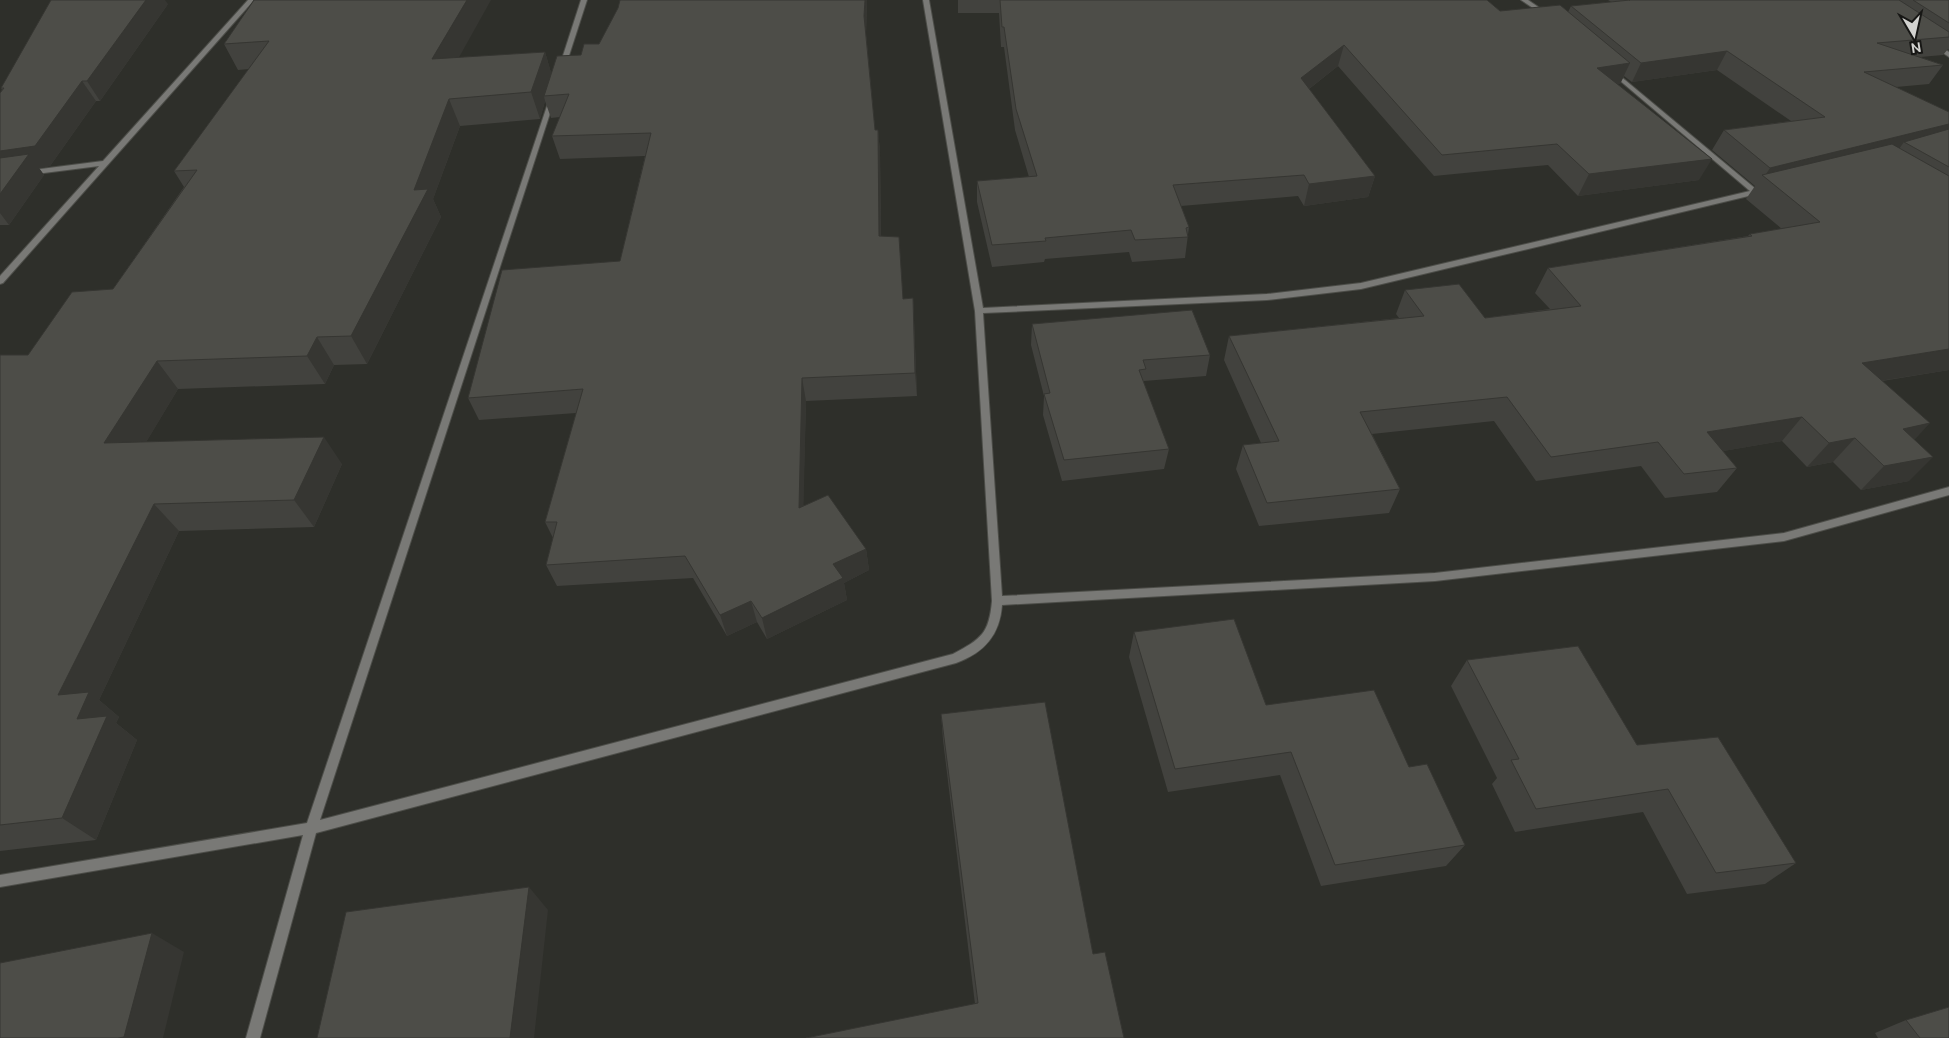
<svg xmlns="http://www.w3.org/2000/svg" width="1949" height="1038" font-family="Ubuntu,sans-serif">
  <rect width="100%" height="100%" fill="#2e2f2a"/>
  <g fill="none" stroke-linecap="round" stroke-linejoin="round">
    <g stroke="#4c4d48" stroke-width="2">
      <g id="minor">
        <path d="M248,0H254L3,283L0,284V276L99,166L28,175L24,173L25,171L103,161Z"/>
        <path d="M581,0H587L565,68L560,69L559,68Z"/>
        <path d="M923,0H929L983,308L1267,294L1361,283L1750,191L1611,73V71L1613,70L1757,190L1761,189L1765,191L1761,193L1361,289L1267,300L983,313L1002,596L1435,573L1784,533L1949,487V495L1784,541L1435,581L1002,605C1000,635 984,653 956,663L316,833L260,1038H246L303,835L0,887V875L307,823L550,97L555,98L320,820L953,654C981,639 989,634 992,601L975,311Z"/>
        <path d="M1521,0H1528L1550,15L1545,16Z"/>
        <path d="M1933,44H1937L1949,52V57L1933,46Z"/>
      </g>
    </g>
    <use href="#minor" fill="#797976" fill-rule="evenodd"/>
  </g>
  <g fill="#42423e">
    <path d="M254,0L459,58L545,52L551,73L599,44L867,0L866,34L875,130H878L880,152L881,236L903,299L913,298L917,396L806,401L803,505L866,549L869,570L844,583L847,600L767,639L757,622L727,636L693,578L557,586L546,565L553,538L545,522L576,413L479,420L468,398L620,261L645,156L560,159L552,136L560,117L551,118L545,101L540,119L460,126L433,199L441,217L367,364L334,365L325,384L178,389L146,442L342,464L314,527L179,531L99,700L119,717L116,723L137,740L96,840L0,851V355H28L113,289L184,187L174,171L249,69L238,70L224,44Z"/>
    <path d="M958,0H1487L1500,11L1568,12L1571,6L1611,2L1608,0H1949V50L1948,49L1943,55L1920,57L1943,65L1929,84L1896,87L1949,112V370L1882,381L1914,440L1909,481L1861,490L1833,462L1807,467L1782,441L1723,451L1737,468L1717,492L1665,498L1641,466L1536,481L1494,421L1372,434L1400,489L1389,513L1259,526L1236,469L1243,445L1261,443L1224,360L1229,336L1399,318L1396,314L1405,290L1485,318L1550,309L1535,293L1548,268L1748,236L1750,234L1782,229L1746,199L1755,186L1712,150L1724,130L1791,121L1717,70L1632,82L1624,76L1620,84H1617L1699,180L1578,196L1548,165L1434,176L1338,66L1309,89L1375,176L1368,197L1304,206L1298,196L1181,206L1189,227L1185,258L1132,262L1129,252L1045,259L1044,262L992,267L977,202V181L1029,177L1015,130L1004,47H1001L999,13H958Z"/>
    <path d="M168,4L100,101H96L50,166L39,168L44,175L9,225H0V93L2,90L1,88Z"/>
    <path d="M1032,324L1210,355L1206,376L1144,381V384L1169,449L1164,469L1062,481L1043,415L1044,396L1031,345Z"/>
    <path d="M1134,632L1266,705L1409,767L1465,845L1446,866L1321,886L1280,775L1168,792L1129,657Z"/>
    <path d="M1467,660L1637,745L1796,863L1765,884L1687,894L1643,812L1515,832L1492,784L1497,778L1451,686Z"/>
    <path d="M941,714L1093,954L1124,1038L975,1004L943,740Z"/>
    <path d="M1906,1020L1949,1038H1878L1875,1033Z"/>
  </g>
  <g fill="#363632">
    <path d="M146,0H165L168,4L100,101L87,81Z"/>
    <path d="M467,0H491L443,86L432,59Z"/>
    <path d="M865,0H867L866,37L864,16Z"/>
    <path d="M1344,45L1338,66L1296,99L1301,78Z"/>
    <path d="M1727,51L1717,70L1632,82L1641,63Z"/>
    <path d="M545,52L553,79L544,96L545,101L540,119L531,92Z"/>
    <path d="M1630,63L1620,84L1587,88L1597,68Z"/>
    <path d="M82,81L96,101L50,166L39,168L44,175L9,225L0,213V151Z"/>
    <path d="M449,99L460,126L433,199L441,217L367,364L351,336L414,190Z"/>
    <path d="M1949,124V140L1904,142L1896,153L1764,177L1770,168Z"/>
    <path d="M878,130L880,152L881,259L879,236Z"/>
    <path d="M1712,159L1699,180L1578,196L1589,174Z"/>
    <path d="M1375,176L1368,197L1304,206L1309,184Z"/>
    <path d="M913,298L914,320L917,396L915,373Z"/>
    <path d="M317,337L334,365L325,384L307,356Z"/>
    <path d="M1949,349V370L1841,387L1862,363Z"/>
    <path d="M157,361L178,389L129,471L104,443Z"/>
    <path d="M802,378L806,401L803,530L799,508Z"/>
    <path d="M1802,417L1782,441L1689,457L1707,432Z"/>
    <path d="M1930,423L1907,448L1903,429Z"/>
    <path d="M324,437L342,464L314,527L294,500Z"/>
    <path d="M1855,438L1833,462L1807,467L1829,443Z"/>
    <path d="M1933,457L1909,481L1861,490L1884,466Z"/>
    <path d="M154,504L179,531L99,700L119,717L116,723L137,740L96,840L62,818L77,719L58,695Z"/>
    <path d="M866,549L869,570L844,583L847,600L767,639L762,618L833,564Z"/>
    <path d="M751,601L757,622L727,636L720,615Z"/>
    <path d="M529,887L548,910L534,1038H510Z"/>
    <path d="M152,933L184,952L163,1038H118Z"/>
  </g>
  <g fill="#4d4d48" stroke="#363632">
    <path d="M51,0H146L87,81H82L35,146L0,151V93L4,88H1Z"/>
    <path d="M254,0H467L432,59L545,52L531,92L449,99L414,190L428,189L351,336L317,337L307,356L157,361L104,443L324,437L294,500L154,504L58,695L89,692L77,719L107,716L62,818L0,825V355H28L72,292L113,289L197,170L174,171L269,41L224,44Z"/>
    <path d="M620,0H865L864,16L875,130H878L879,236L899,237L903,299L913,298L915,373L802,378L799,508L828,495L866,549L833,564L843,578L762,618L751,601L720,615L685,556L546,565L557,522H545L583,389L468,398L502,270L620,261L651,133L552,136L569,94L544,96L557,56L581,55L584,44H599L618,8Z"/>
    <path d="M1000,0H1487L1500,11L1560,5L1630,63L1597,68L1712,159L1589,174L1557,144L1442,155L1344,45L1301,78L1375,176L1309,184L1304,175L1173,185L1189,227L1186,228L1188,237L1135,240L1131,230L1045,238L1046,241L992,245L977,181L1037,176L1016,109L1004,27H1002Z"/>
    <path d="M1629,0H1899L1949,32V37L1877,43L1943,65L1864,72L1949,112V124L1770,168L1724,130L1825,117L1727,51L1641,63L1571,6L1630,0Z"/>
    <path d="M1913,0H1949V23Z"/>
    <path d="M1949,129V167L1904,142Z"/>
    <path d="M1892,144L1949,176V349L1862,363L1930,423L1903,429L1933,457L1884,466L1855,438L1829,443L1802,417L1707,432L1737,468L1684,474L1658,442L1551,457L1507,397L1360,412L1400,489L1267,503L1243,445L1279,441L1229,336L1424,316L1405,290L1459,284L1485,318L1581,306L1548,268L1752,236L1750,234L1820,222L1762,175Z"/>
    <path d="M29,154L0,194V158Z"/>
    <path d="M1192,310L1210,355L1143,360L1146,369L1139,370L1169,449L1064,460L1044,394L1050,393L1032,324Z"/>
    <path d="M1234,619L1266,705L1374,690L1409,767L1427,764L1465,845L1335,865L1291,752L1175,769L1134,632Z"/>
    <path d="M1578,646L1637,745L1718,737L1796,863L1716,873L1668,789L1536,809L1511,760L1519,759L1467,660Z"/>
    <path d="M1045,702L1093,954L1105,952L1124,1038H806L978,1003L941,714Z"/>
    <path d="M529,887L510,1038H317L346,912Z"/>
    <path d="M152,933L124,1037L118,1038H0V963Z"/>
    <path d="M1949,1007V1038H1920L1906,1020Z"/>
  </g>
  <g transform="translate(1914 35) rotate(171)" stroke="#171715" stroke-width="4" paint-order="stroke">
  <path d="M0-4L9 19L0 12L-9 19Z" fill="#d3d3d0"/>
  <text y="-8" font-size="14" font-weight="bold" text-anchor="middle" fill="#d3d3d0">N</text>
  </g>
</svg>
